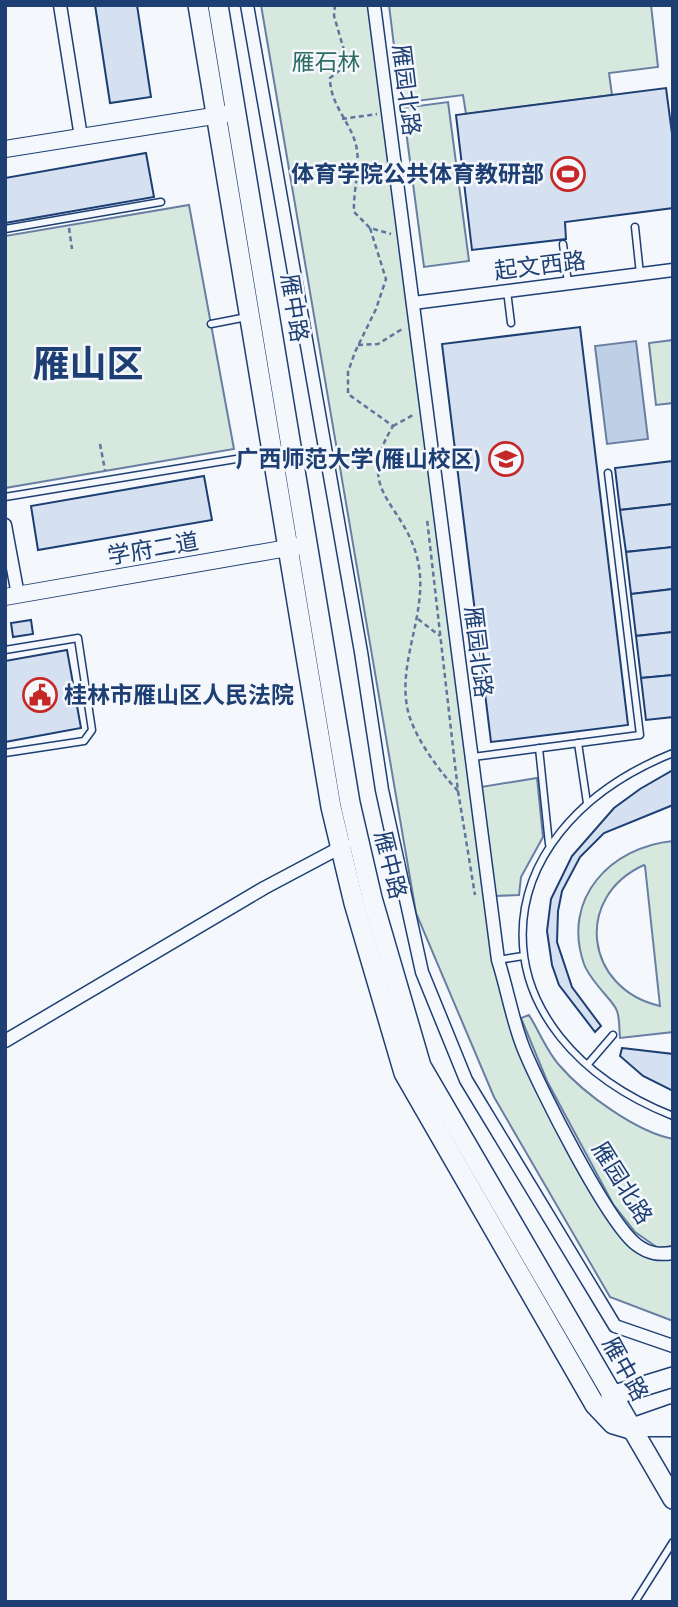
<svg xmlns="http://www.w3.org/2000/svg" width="678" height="1607" font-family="'Nunito Sans','Noto Sans SC',sans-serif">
  <rect width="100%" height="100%" fill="#f4f7fb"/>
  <g fill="#d7e8df" stroke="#687fa3" stroke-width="2" fill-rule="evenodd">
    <path d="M261,5H374L498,960L523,1047L564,1130L632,1241L673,1253V1321L610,1297L494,1097L416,913Z"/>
    <path d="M389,5H651L658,67L609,73L612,95L466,114L463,95L401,103Z"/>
    <path d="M448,102L469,261L424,267L403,108Z"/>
    <path d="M189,205L234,449L5,488V236Z"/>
    <path d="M673,340V403L656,405L649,343Z"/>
    <path d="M537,778L543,837L521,877L519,895L495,896L481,787Z"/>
    <path d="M673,841V1032L620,1038C619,1029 620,1019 617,1011C615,1002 591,983 584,964C561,898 611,847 673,841ZM644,865L645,866L660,1006C585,989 573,897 644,865Z"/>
    <path d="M529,1015C539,1031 547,1052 560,1066C584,1094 637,1132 673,1139V1246L658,1248L635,1232L613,1204L547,1081L521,1018Z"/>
  </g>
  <path fill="#bed0e5" stroke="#687fa3" stroke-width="2" d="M636,341L648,439L607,444L595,346Z"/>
  <g fill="#d5e0f0" stroke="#1d3f73" stroke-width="2">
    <path d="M95,5H137L151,97L110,103Z"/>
    <path d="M666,88L673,141V208L565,222L566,239L472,250L456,115Z"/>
    <path d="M146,153L154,197L5,223V178Z"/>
    <path d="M580,327L628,725L491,742L442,344Z"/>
    <path d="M673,461V504L620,510L615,468Z"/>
    <path d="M204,476L212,520L38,550L31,506Z"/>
    <path d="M673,504V547L626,552L620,510Z"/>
    <path d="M673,547V589L631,594L626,552Z"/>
    <path d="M673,589V632L636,636L631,594Z"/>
    <path d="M31,620L33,634L13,637L11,623Z"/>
    <path d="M673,632V675L641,678L636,636Z"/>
    <path d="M67,650L81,728L5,742V661Z"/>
    <path d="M673,675V717L646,720L641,678Z"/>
    <path d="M673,770V805L604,833L580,857L562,891L558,911L557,942L572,987L601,1026L595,1032L559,985L552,965L547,931L551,899L572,856L614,808L640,789Z"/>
    <path d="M622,1048L673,1054V1091L643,1076L620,1056Z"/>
  </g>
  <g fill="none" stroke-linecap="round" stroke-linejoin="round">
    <g stroke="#1d3f73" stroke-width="9">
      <g id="service">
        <path d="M635,227L640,274"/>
        <path d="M5,229L161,202"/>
        <path d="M563,244L568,283"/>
        <path d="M507,291L511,323"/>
        <path d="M211,324L247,317"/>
        <path d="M5,497L236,459"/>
        <path d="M5,650L78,638L92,730L84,741L5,753"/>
        <path d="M578,743L587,803"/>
        <path d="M539,748L549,844"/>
        <path d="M673,753C473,833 472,1036 673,1116"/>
        <path d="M473,757L640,735L608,473"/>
        <path d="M498,960L523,956"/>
        <path d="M588,1064L613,1035"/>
        <path d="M635,1602L673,1542"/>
      </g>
    </g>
    <g stroke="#1d3f73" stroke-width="15">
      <g id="minor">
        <path d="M60,5L81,137"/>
        <path d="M247,5L361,652L382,790L422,972L466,1080L615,1326L673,1346"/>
        <path d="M374,5L498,960C507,988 512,1019 523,1047C538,1085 608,1224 637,1245C649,1254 659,1255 673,1253"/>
        <path d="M413,303L673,270"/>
        <path d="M5,525L18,595"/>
        <path d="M5,1041L264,888L345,845"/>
        <path d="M638,1430H673"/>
      </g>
    </g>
    <g stroke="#1d3f73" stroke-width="18">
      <g id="tertiary">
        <path d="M5,149L226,114"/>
        <path d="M5,597L299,546"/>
      </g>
    </g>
    <g stroke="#1d3f73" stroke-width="22">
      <g id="primary">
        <path d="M198,5L331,807L354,903L404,1073L595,1405L613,1424L630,1429"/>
        <path d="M218,5L350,803L372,898L421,1066L673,1499"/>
        <path d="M611,1396L673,1377"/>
        <path d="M630,1429L673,1414"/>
      </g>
    </g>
    <g stroke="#5e769c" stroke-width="2.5" stroke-dasharray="5 3.5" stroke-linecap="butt">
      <path d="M335,5L334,16L346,57L340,70L330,78C330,105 350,121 356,145C361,166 353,190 354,212L370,228L391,234"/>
      <path d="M342,119L377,114"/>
      <path d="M69,228L72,249"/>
      <path d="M370,228L386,279L376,309L355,352L348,372V394L393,426C351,495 409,503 419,567C427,617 395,666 409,715C417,741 440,772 458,791L427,519"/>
      <path d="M358,345L378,344L402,329"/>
      <path d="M393,426L415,414"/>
      <path d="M100,444L105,470"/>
      <path d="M418,619L440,636"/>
      <path d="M458,791L475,895"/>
    </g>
    <use href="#service" stroke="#f4f7fb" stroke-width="6"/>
    <use href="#minor" stroke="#f4f7fb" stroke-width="12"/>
    <use href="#tertiary" stroke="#f4f7fb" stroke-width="16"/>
    <use href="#primary" stroke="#f4f7fb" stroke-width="19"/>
  </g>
  <defs>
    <g id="stadium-ring" transform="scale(1.75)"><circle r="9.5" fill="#f4f7fb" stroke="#c62828" stroke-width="1.5"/><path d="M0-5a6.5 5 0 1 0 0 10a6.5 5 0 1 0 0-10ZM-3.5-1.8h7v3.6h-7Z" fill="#c62828"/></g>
    <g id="university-ring" transform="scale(1.75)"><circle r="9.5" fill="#f4f7fb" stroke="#c62828" stroke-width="1.5"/><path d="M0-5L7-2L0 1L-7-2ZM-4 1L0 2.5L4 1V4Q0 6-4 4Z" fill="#c62828"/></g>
    <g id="civic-ring" transform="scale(1.75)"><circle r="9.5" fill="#f4f7fb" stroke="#c62828" stroke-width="1.5"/><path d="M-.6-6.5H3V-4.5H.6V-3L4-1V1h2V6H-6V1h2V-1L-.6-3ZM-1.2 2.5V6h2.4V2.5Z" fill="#c62828"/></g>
  </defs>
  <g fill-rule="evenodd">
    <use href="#stadium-ring" x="568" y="174"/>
    <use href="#university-ring" x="506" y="459"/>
    <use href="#civic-ring" x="40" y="695"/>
  </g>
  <g text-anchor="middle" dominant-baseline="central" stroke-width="5" stroke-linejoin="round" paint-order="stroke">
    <g font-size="23" fill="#2c6c60" stroke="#f4f7fb">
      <text x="326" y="62">雁石林</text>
    </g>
    <g font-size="23" fill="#1d3f73" stroke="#f4f7fb">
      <text transform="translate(406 90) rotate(83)">雁园北路</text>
      <text transform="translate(540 266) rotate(-7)">起文西路</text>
      <text transform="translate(294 308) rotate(81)">雁中路</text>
      <text transform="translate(153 549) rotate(-10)">学府二道</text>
      <text transform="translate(478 652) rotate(83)">雁园北路</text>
      <text transform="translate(390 865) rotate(76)">雁中路</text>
      <text transform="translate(622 1183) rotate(58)">雁园北路</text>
      <text transform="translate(625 1369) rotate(61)">雁中路</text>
    </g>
    <g font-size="23" font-weight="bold" fill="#1d3f73" stroke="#f4f7fb" text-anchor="end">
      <text x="544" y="174">体育学院公共体育教研部</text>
      <text x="482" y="459">广西师范大学(雁山校区)</text>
      <text x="64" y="695" text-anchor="start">桂林市雁山区人民法院</text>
    </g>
    <g font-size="37" font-weight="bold" fill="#1d3f73" stroke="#f4f7fb">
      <text x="88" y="365">雁山区</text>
    </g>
  </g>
  <rect width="678" height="1607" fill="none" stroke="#1d3f73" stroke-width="14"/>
</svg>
